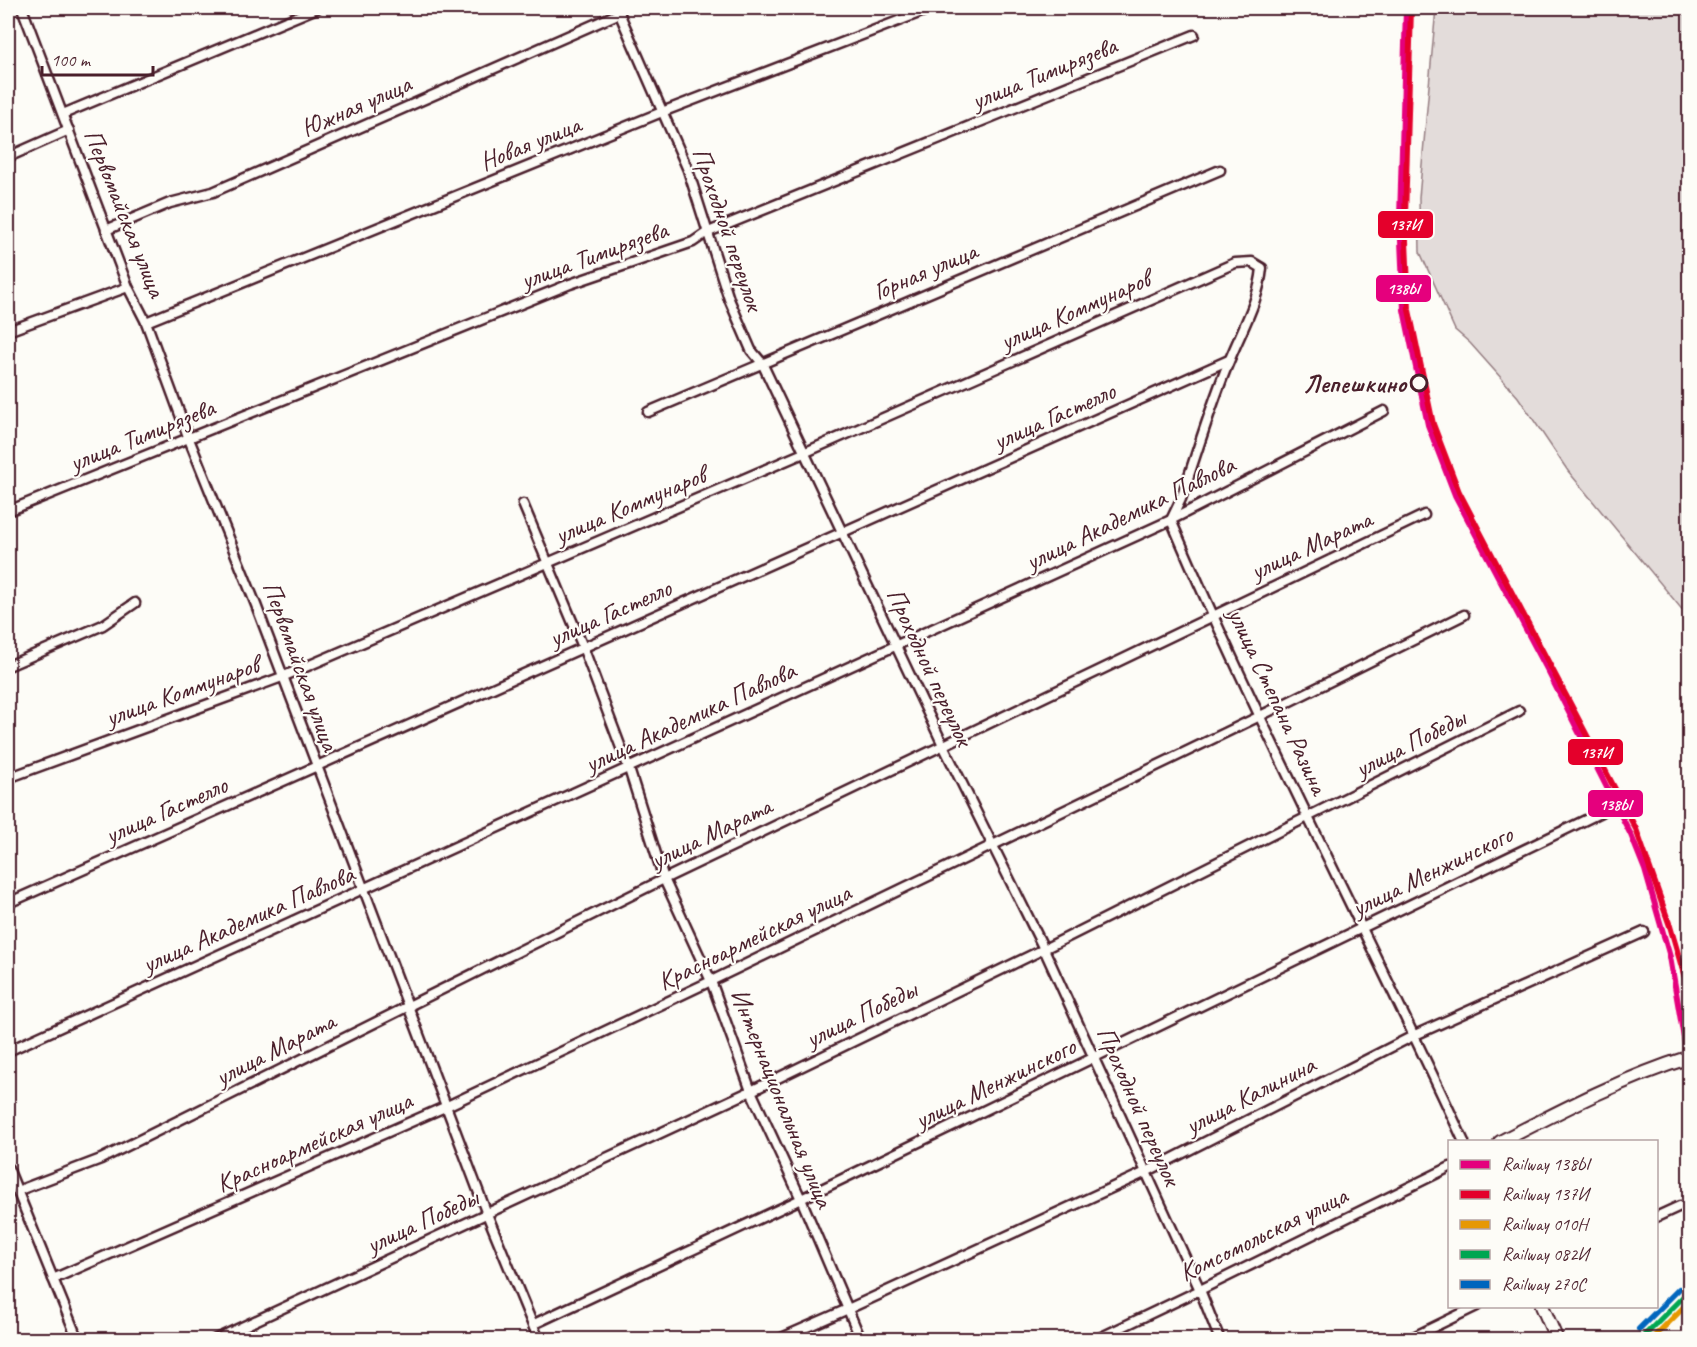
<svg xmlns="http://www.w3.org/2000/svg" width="1697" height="1347" font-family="Caveat,sans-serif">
  <rect width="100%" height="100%" fill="#fdfcf7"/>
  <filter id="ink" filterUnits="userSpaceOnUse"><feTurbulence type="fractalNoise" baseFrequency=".0167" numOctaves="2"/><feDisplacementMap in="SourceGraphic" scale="12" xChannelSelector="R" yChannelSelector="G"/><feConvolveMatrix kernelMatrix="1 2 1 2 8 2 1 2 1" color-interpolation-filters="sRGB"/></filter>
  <g filter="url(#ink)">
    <path fill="#e3dcda" stroke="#967e82" stroke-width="1.5" d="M1436,8H1689V618L1568,471L1518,397L1470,343L1455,330L1420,252L1419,198Z"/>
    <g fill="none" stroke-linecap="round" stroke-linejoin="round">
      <g stroke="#4a1f2b" stroke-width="13">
        <g id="minor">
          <path d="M22,8L128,287L146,322L189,439L256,605L487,1214L539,1340"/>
          <path d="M617,8L688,170L729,299L751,350L762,363L943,745L1044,949L1200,1290L1220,1340"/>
          <path d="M8,9L10,8"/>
          <path d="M63,114L317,8"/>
          <path d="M8,157L69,130"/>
          <path d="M106,230L170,203L213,192L620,13"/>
          <path d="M146,322L662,112L932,8"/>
          <path d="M8,331L128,287"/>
          <path d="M648,412L1220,170"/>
          <path d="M523,504L583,647L629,769L664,879L711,981L751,1091L801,1199L861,1340"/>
          <path d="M8,511L570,284L693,242L706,233L1194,35"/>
          <path d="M8,666L103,625L135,603"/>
          <path d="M8,778L282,677L806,452L1235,263L1252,262L1262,268C1259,301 1242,329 1230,359C1211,404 1197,453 1181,499L1171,520C1261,731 1368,934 1464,1142"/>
          <path d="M8,903C415,722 823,543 1229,360"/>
          <path d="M8,1051L1171,520L1384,411"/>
          <path d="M8,1168L78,1340"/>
          <path d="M17,1191L101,1159L664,879L1424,515"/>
          <path d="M1656,1217L1680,1206"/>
          <path d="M53,1279L447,1106L711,981L1260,716L1464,615"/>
          <path d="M534,1324L801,1199L1602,812"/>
          <path d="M214,1340L751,1091L1044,949L1519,711"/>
          <path d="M777,1340L848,1309L1146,1172L1415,1035L1644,932"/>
          <path d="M1095,1340L1200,1290L1450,1167"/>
          <path d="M1407,1340L1477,1306"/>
        </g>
      </g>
      <g stroke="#4a1f2b" stroke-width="16">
        <g id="secondary">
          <path d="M1500,1142C1562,1110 1623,1078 1690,1057"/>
          <path d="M1542,1306L1557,1340"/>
        </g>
      </g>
      <use href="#minor" stroke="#fdfcf7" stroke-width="8"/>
      <use href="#secondary" stroke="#fdfcf7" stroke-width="12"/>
      <g stroke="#fdfcf7" stroke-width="10">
        <path id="rail-1" d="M1406,8L1400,218L1404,310L1428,425L1455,495L1547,669L1631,835L1645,870L1670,957L1690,1073"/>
      </g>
      <g stroke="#fdfcf7" stroke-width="10">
        <path id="rail-2" d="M1411,8L1405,218L1409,310L1433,424L1459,492L1636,829L1670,926L1690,995"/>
      </g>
      <g stroke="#fdfcf7" stroke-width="10">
        <path id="rail-3" d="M1651,1340L1690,1301"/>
      </g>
      <g stroke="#fdfcf7" stroke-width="10">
        <path id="rail-4" d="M1645,1335L1685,1295"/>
      </g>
      <g stroke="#fdfcf7" stroke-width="10">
        <path id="rail-5" d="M1639,1329L1679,1289"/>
      </g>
      <use href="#rail-1" stroke="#e5007d" stroke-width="6"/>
      <use href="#rail-2" stroke="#e4002b" stroke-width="6"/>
      <use href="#rail-3" stroke="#e69804" stroke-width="6"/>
      <use href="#rail-4" stroke="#00a651" stroke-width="6"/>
      <use href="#rail-5" stroke="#0065bd" stroke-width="6"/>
    </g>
  </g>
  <circle fill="#fdfcf7" stroke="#4a1f2b" stroke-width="3" cx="1419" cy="383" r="8"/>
  <g text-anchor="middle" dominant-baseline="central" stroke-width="4.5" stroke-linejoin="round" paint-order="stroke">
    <g font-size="26" fill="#4a1f2b" stroke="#fdfcf7">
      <text transform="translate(1044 73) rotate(-22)">улица Тимирязева</text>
      <text transform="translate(356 106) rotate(-24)">Южная улица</text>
      <text transform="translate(530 143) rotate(-22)">Новая улица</text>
      <text transform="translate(125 213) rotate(68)">Первомайская улица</text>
      <text transform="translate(728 229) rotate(71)">Проходной переулок</text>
      <text transform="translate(594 255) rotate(-20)">улица Тимирязева</text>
      <text transform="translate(925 271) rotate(-23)">Горная улица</text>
      <text transform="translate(1075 310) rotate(-24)">улица Коммунаров</text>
      <text transform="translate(1054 416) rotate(-24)">улица Гастелло</text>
      <text transform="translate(142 435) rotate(-22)">улица Тимирязева</text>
      <text transform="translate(630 505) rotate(-23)">улица Коммунаров</text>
      <text transform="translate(1130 513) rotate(-26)">улица Академика Павлова</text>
      <text transform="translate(1311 545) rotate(-25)">улица Марата</text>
      <text transform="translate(610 613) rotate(-24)">улица Гастелло</text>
      <text transform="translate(301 666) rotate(70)">Первомайская улица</text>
      <text transform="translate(930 667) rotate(65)">Проходной переулок</text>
      <text transform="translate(182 691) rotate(-20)">улица Коммунаров</text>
      <text transform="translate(1278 701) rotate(65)">улица Степана Разина</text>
      <text transform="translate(690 717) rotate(-25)">улица Академика Павлова</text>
      <text transform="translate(1410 743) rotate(-27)">улица Победы</text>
      <text transform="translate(166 810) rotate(-24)">улица Гастелло</text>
      <text transform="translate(711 833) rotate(-26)">улица Марата</text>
      <text transform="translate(1432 871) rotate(-26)">улица Менжинского</text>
      <text transform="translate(248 919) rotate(-24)">улица Академика Павлова</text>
      <text transform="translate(754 937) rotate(-26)">Красноармейская улица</text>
      <text transform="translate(861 1014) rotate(-26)">улица Победы</text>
      <text transform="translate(275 1049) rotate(-27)">улица Марата</text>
      <text transform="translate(995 1083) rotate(-26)">улица Менжинского</text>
      <text transform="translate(1250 1095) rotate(-27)">улица Калинина</text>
      <text transform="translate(782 1098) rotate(68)">Интернациональная улица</text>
      <text transform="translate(1139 1106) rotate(66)">Проходной переулок</text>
      <text transform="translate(314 1142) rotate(-24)">Красноармейская улица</text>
      <text transform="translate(422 1221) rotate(-25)">улица Победы</text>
      <text transform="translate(1263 1234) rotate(-26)">Комсомольская улица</text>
    </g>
    <g font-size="26" font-weight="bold" fill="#4a1f2b" stroke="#fdfcf7" text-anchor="end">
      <text x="1406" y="383">Лепешкино</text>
    </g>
  </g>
  <g stroke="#fdfcf7" stroke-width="2">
    <rect x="1377" y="210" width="57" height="29" rx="6" fill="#e4002b"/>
    <rect x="1375" y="274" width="57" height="29" rx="6" fill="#e5007d"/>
    <rect x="1567" y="738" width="57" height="28" rx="6" fill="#e4002b"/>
    <rect x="1587" y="789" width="57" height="29" rx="6" fill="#e5007d"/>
  </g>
  <g font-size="16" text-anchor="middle" font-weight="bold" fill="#fff">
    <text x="1405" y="230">137И</text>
    <text x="1403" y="294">138Ы</text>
    <text x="1596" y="758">137И</text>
    <text x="1615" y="810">138Ы</text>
  </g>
  <rect width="1697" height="1347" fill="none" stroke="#fdfcf7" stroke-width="30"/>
  <rect x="15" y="15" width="1667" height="1317" fill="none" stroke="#4a1f2b" stroke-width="2" filter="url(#ink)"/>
  <rect x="1448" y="1140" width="210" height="168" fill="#fdfcf7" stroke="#b5a4a5" stroke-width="1.5"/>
  <rect x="1460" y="1160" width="30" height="9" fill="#e5007d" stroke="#b5a4a5" stroke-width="1.5"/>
  <text x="1502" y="1170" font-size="18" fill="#4a1f2b">Railway 138Ы</text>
  <rect x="1460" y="1190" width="30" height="9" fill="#e4002b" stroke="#b5a4a5" stroke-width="1.5"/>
  <text x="1502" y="1200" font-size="18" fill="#4a1f2b">Railway 137И</text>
  <rect x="1460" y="1220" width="30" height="9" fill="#e69804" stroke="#b5a4a5" stroke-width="1.5"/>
  <text x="1502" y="1230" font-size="18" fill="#4a1f2b">Railway 010Н</text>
  <rect x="1460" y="1250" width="30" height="9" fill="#00a651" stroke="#b5a4a5" stroke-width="1.5"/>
  <text x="1502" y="1260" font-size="18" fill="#4a1f2b">Railway 082И</text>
  <rect x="1460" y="1280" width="30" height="9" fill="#0065bd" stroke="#b5a4a5" stroke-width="1.5"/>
  <text x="1502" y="1290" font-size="18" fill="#4a1f2b">Railway 270С</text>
  <path d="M42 66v9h111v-9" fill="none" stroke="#4a1f2b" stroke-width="3"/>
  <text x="51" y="66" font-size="18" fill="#4a1f2b" stroke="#fdfcf7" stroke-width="4.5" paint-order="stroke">100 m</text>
</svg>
